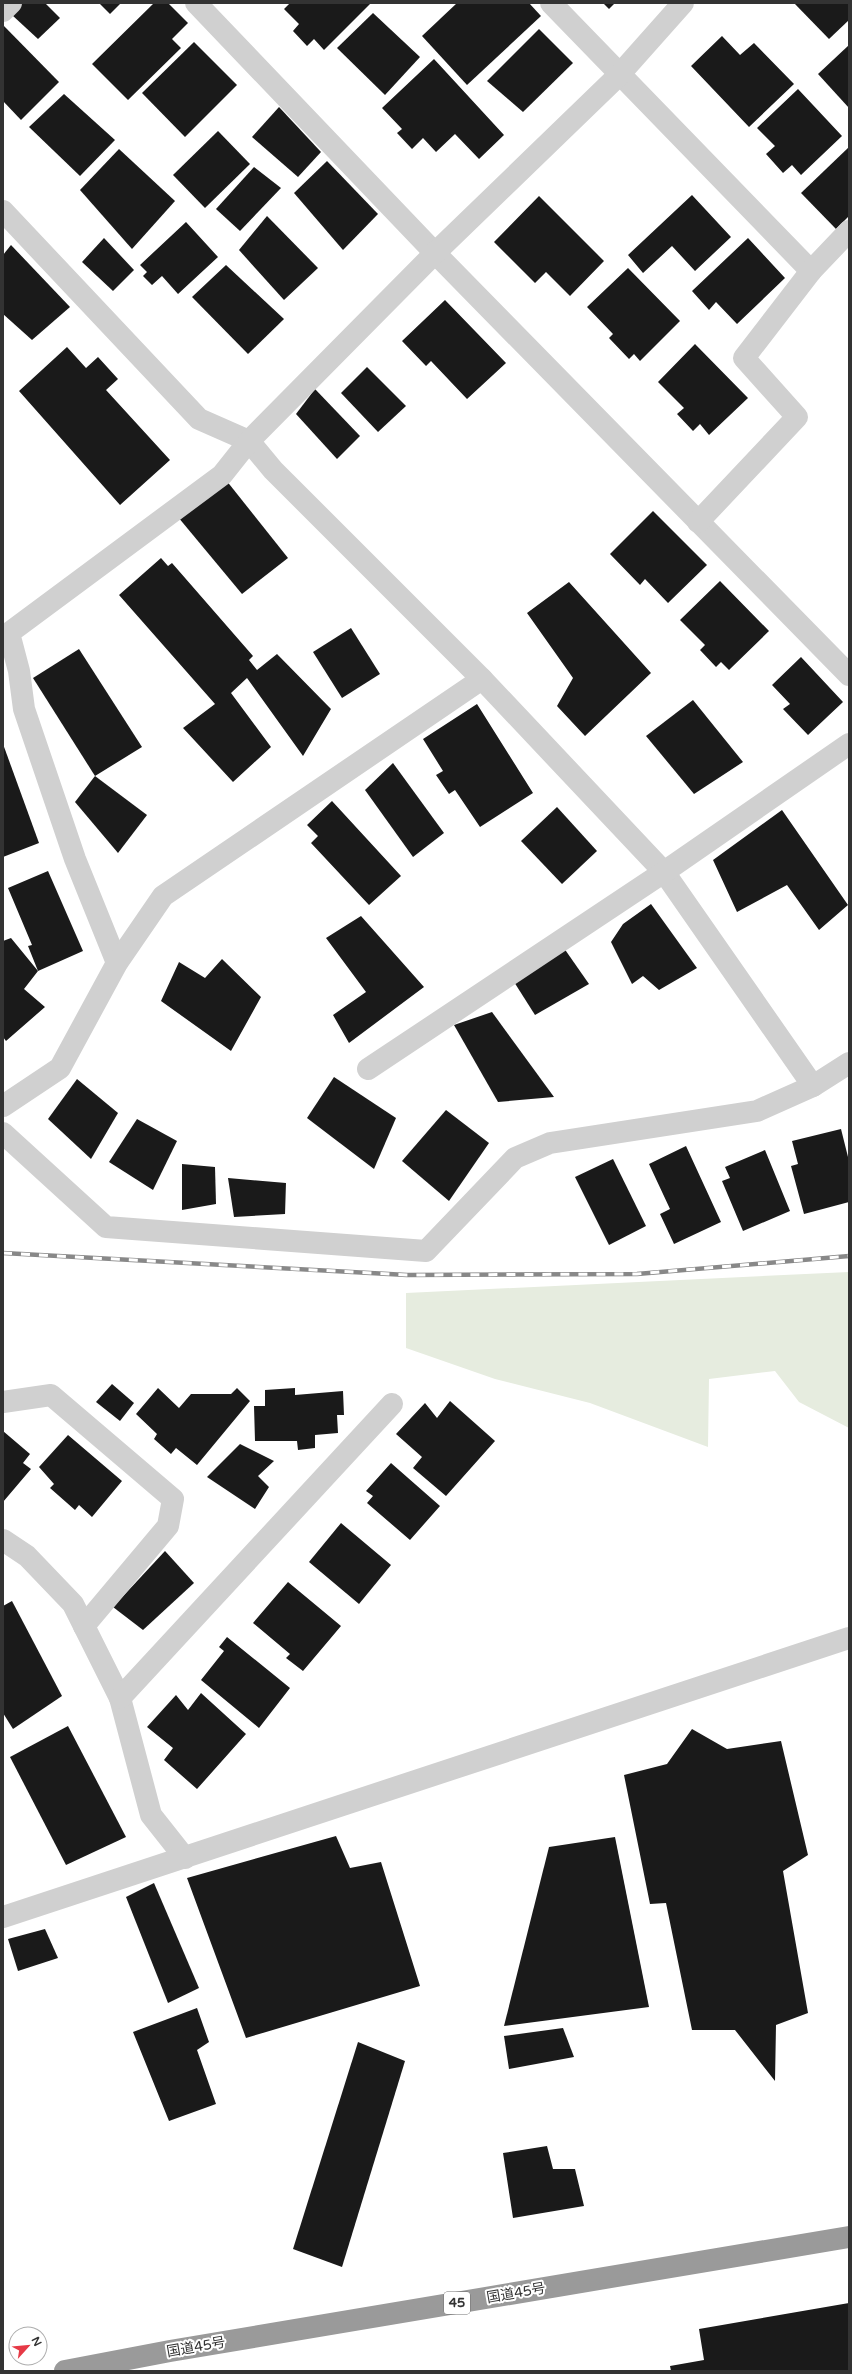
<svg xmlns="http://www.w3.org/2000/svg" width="852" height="2374" font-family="'Varela Round','Noto Sans JP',sans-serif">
  <rect width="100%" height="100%" fill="#fff"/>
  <path fill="#e6ecdf" d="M849,1272V1428L799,1402L775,1371L709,1379L708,1447L590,1403L495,1379L406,1348V1293Z"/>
  <g fill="#1a1a1a">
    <path d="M22,3H45L60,18L38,39L12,15Z"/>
    <path d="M99,3H121L110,14Z"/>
    <path d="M154,3H168L188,23L172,39L181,48L128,100L92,64Z"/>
    <path d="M290,3H371L324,50L314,39L307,46L293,31L299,24L284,9Z"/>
    <path d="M457,3H529L541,16L467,85L422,36Z"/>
    <path d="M603,3H615L609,9Z"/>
    <path d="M794,3H849V20L829,39Z"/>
    <path d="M373,13L420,57L385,95L337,48Z"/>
    <path d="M3,25L59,82L21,120L3,101Z"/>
    <path d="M539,29L573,63L523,112L487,81Z"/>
    <path d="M722,36L740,55L754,43L794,84L749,127L691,66Z"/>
    <path d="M194,42L237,85L185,137L142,93Z"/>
    <path d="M849,45V108L818,74Z"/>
    <path d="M434,59L504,135L479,159L455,134L436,152L423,138L412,149L397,133L402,129L382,108Z"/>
    <path d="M798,89L842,136L801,175L792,165L783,173L766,154L775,146L757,128Z"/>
    <path d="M64,94L115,140L80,176L29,127Z"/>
    <path d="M279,107L321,152L298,177L252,137Z"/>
    <path d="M218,131L250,164L205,208L173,175Z"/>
    <path d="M849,147V216L836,229L801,193Z"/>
    <path d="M119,149L175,201L132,249L80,190Z"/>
    <path d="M327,161L378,214L343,250L294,193Z"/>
    <path d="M254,167L281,188L240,231L216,209Z"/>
    <path d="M692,195L731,237L695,271L672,246L643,273L628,255Z"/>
    <path d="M539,196L604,261L570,296L546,272L535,283L494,242Z"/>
    <path d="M267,216L318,268L284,300L239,250Z"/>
    <path d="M186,222L218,257L178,294L162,276L152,285L143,276L147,272L140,265Z"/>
    <path d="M104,238L134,270L113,291L82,262Z"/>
    <path d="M748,238L785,278L737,324L716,302L709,310L692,291Z"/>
    <path d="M11,245L70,307L32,340L3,314V255Z"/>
    <path d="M226,265L284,319L248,354L192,297Z"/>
    <path d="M628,268L680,321L640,361L634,354L629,359L609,338L613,334L587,307Z"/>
    <path d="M445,300L506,363L467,399L431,361L426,366L402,341Z"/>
    <path d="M695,344L748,398L709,435L700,424L693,431L677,414L684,408L658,382Z"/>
    <path d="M67,347L86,368L98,357L118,379L106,390L170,460L120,505L19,391Z"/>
    <path d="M367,367L406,406L378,432L341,393Z"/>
    <path d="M315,389L360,436L337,459L296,414Z"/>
    <path d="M222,475L288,558L242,594L173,511Z"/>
    <path d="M653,511L707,565L668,603L645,579L640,585L610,554Z"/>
    <path d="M161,558L168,566L172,563L253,656L249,660L257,670L277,654L331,709L303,756L247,678L231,693L271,747L233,782L183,728L215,704L119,595Z"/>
    <path d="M720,581L769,631L729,670L721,662L716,667L700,650L705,645L680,620Z"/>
    <path d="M569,582L651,673L585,736L557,706L573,678L527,613Z"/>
    <path d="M351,628L380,674L342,698L313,652Z"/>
    <path d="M79,649L142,747L95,776L33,678Z"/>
    <path d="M801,657L843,702L808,735L783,709L790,704L772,685Z"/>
    <path d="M693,700L743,762L694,794L646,736Z"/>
    <path d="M477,704L533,793L480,827L455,790L449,794L436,775L443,771L423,739Z"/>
    <path d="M3,744L39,843L3,857Z"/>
    <path d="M393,763L444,833L413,857L365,790Z"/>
    <path d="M95,776L147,815L118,853L75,802Z"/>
    <path d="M332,801L401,876L369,905L311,843L318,836L307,825Z"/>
    <path d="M557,807L597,851L562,884L521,841Z"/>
    <path d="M782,810L848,905L819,930L787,885L737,912L713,860Z"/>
    <path d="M48,871L83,951L38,971L28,946L32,945L8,888Z"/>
    <path d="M651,904L697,968L659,990L643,976L632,984L611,942L623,924Z"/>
    <path d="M361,916L424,987L349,1043L333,1015L366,992L326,938Z"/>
    <path d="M11,938L38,971L24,989L45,1007L6,1041L3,1037V941Z"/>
    <path d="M559,941L589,984L535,1015L509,974Z"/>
    <path d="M222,959L261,997L231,1051L161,1001L179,962L205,978Z"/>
    <path d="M492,1012L554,1097L498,1102L454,1025Z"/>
    <path d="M334,1077L396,1118L374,1169L307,1118Z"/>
    <path d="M77,1079L118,1113L91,1159L48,1119Z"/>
    <path d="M446,1110L489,1143L449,1201L402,1161Z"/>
    <path d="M137,1119L177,1141L153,1190L109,1162Z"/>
    <path d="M841,1129L849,1161V1202L804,1214L791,1166L798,1164L792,1141Z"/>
    <path d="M686,1146L721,1222L674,1244L660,1214L670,1209L649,1164Z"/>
    <path d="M765,1150L790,1211L743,1231L722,1181L730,1178L725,1167Z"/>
    <path d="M613,1159L646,1226L609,1245L575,1177Z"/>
    <path d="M182,1164L215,1167L216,1204L182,1210Z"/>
    <path d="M228,1178L286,1183L285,1214L234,1217Z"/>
    <path d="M112,1384L134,1403L120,1421L96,1402Z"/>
    <path d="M158,1388L179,1408L191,1394H231L237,1388L250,1401L197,1465L176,1448L171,1454L154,1439L157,1434L136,1414Z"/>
    <path d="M295,1388V1395L343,1391L344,1415H337L338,1433L315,1435V1448L298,1450L297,1441H255L254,1406H265V1390Z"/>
    <path d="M450,1401L495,1441L446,1496L413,1468L422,1457L396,1434L425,1403L437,1418Z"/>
    <path d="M3,1431L30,1454L23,1463L31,1469L3,1502Z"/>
    <path d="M68,1435L122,1481L92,1517L79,1505L75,1510L50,1488L54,1484L39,1467Z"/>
    <path d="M240,1444L274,1461L258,1476L269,1487L255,1509L207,1477Z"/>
    <path d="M391,1463L440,1506L410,1540L367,1503L373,1496L366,1491Z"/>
    <path d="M341,1523L391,1565L359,1604L309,1562Z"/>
    <path d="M165,1551L194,1583L143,1630L113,1607Z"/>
    <path d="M288,1582L341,1626L303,1671L286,1658L290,1654L253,1623Z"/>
    <path d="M12,1601L62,1696L13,1729L3,1713V1606Z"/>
    <path d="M227,1637L290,1688L259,1728L201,1680L224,1651L219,1647Z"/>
    <path d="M201,1693L246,1734L197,1789L164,1760L173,1748L147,1727L176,1695L188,1710Z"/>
    <path d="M68,1726L126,1837L66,1865L10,1757Z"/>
    <path d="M692,1729L727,1749L781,1741L808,1855L783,1871L808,2013L776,2025L775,2081L735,2030H692L666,1903L650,1904L624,1775L667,1764Z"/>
    <path d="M336,1836L350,1868L381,1862L420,1986L246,2038L187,1878Z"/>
    <path d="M615,1837L649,2007L504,2026L549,1847Z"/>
    <path d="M154,1883L199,1988L168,2003L126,1897Z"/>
    <path d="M45,1929L58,1958L18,1971L8,1939Z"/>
    <path d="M197,2008L209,2042L197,2050L216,2104L169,2121L133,2032Z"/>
    <path d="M563,2028L574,2057L509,2069L504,2036Z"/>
    <path d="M358,2042L405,2061L342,2267L293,2249Z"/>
    <path d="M547,2146L553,2169H575L584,2206L513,2218L503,2153Z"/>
    <path d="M849,2303V2371H671L670,2366L704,2360L699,2329Z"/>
  </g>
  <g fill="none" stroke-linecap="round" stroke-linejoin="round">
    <g stroke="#d0d0d0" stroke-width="22">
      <path d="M196,3L435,253L849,675"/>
      <path d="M551,3L811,271"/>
      <path d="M3,11L11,3"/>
      <path d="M3,211L199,419L249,441L273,470L482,679L664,872L813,1086"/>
      <path d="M698,522L797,417L744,358L811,271L849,231"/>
      <path d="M117,963L75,859L24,709L19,671L9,633L222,475L249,441L435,253L619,75L683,3"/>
      <path d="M368,1069L664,872L849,744"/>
      <path d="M3,1106L60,1068L117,963L163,896L482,679"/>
      <path d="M3,1133L106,1227L426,1251L515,1158L550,1143L757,1111L813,1086L849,1063"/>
      <path d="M3,1402L51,1395L173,1499L168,1526L84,1626"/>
      <path d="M3,1540L27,1556L73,1604L120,1698L151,1815L185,1858"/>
      <path d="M120,1698L392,1404"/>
      <path d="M3,1917L849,1638"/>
    </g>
    <path stroke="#9a9a9a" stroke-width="22" d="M65,2371L170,2351L849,2237"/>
    <g stroke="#888" stroke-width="4.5">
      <path id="rail" d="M3,1253L407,1275L637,1274L849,1256"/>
    </g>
    <use href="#rail" stroke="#fff" stroke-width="3" stroke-dasharray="9" stroke-linecap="butt"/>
  </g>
  <g text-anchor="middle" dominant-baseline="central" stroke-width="4" stroke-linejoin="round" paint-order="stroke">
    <rect fill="#fff" stroke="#707070" stroke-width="1" x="444" y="2292" width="26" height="22" rx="3"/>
    <g font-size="13" font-weight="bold" fill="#333">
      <text x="457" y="2303">45</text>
    </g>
    <g font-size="14" fill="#333" stroke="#fff">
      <text transform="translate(516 2293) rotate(-10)">国道45号</text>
      <text transform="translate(196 2347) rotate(-10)">国道45号</text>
    </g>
  </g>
  <rect width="852" height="2374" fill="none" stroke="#333333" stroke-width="8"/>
  <g transform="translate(28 2346) rotate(63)"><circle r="19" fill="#ffffff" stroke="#adadad"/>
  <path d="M0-3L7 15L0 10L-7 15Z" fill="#e63946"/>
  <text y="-6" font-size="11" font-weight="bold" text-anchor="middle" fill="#333333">N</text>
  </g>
</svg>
